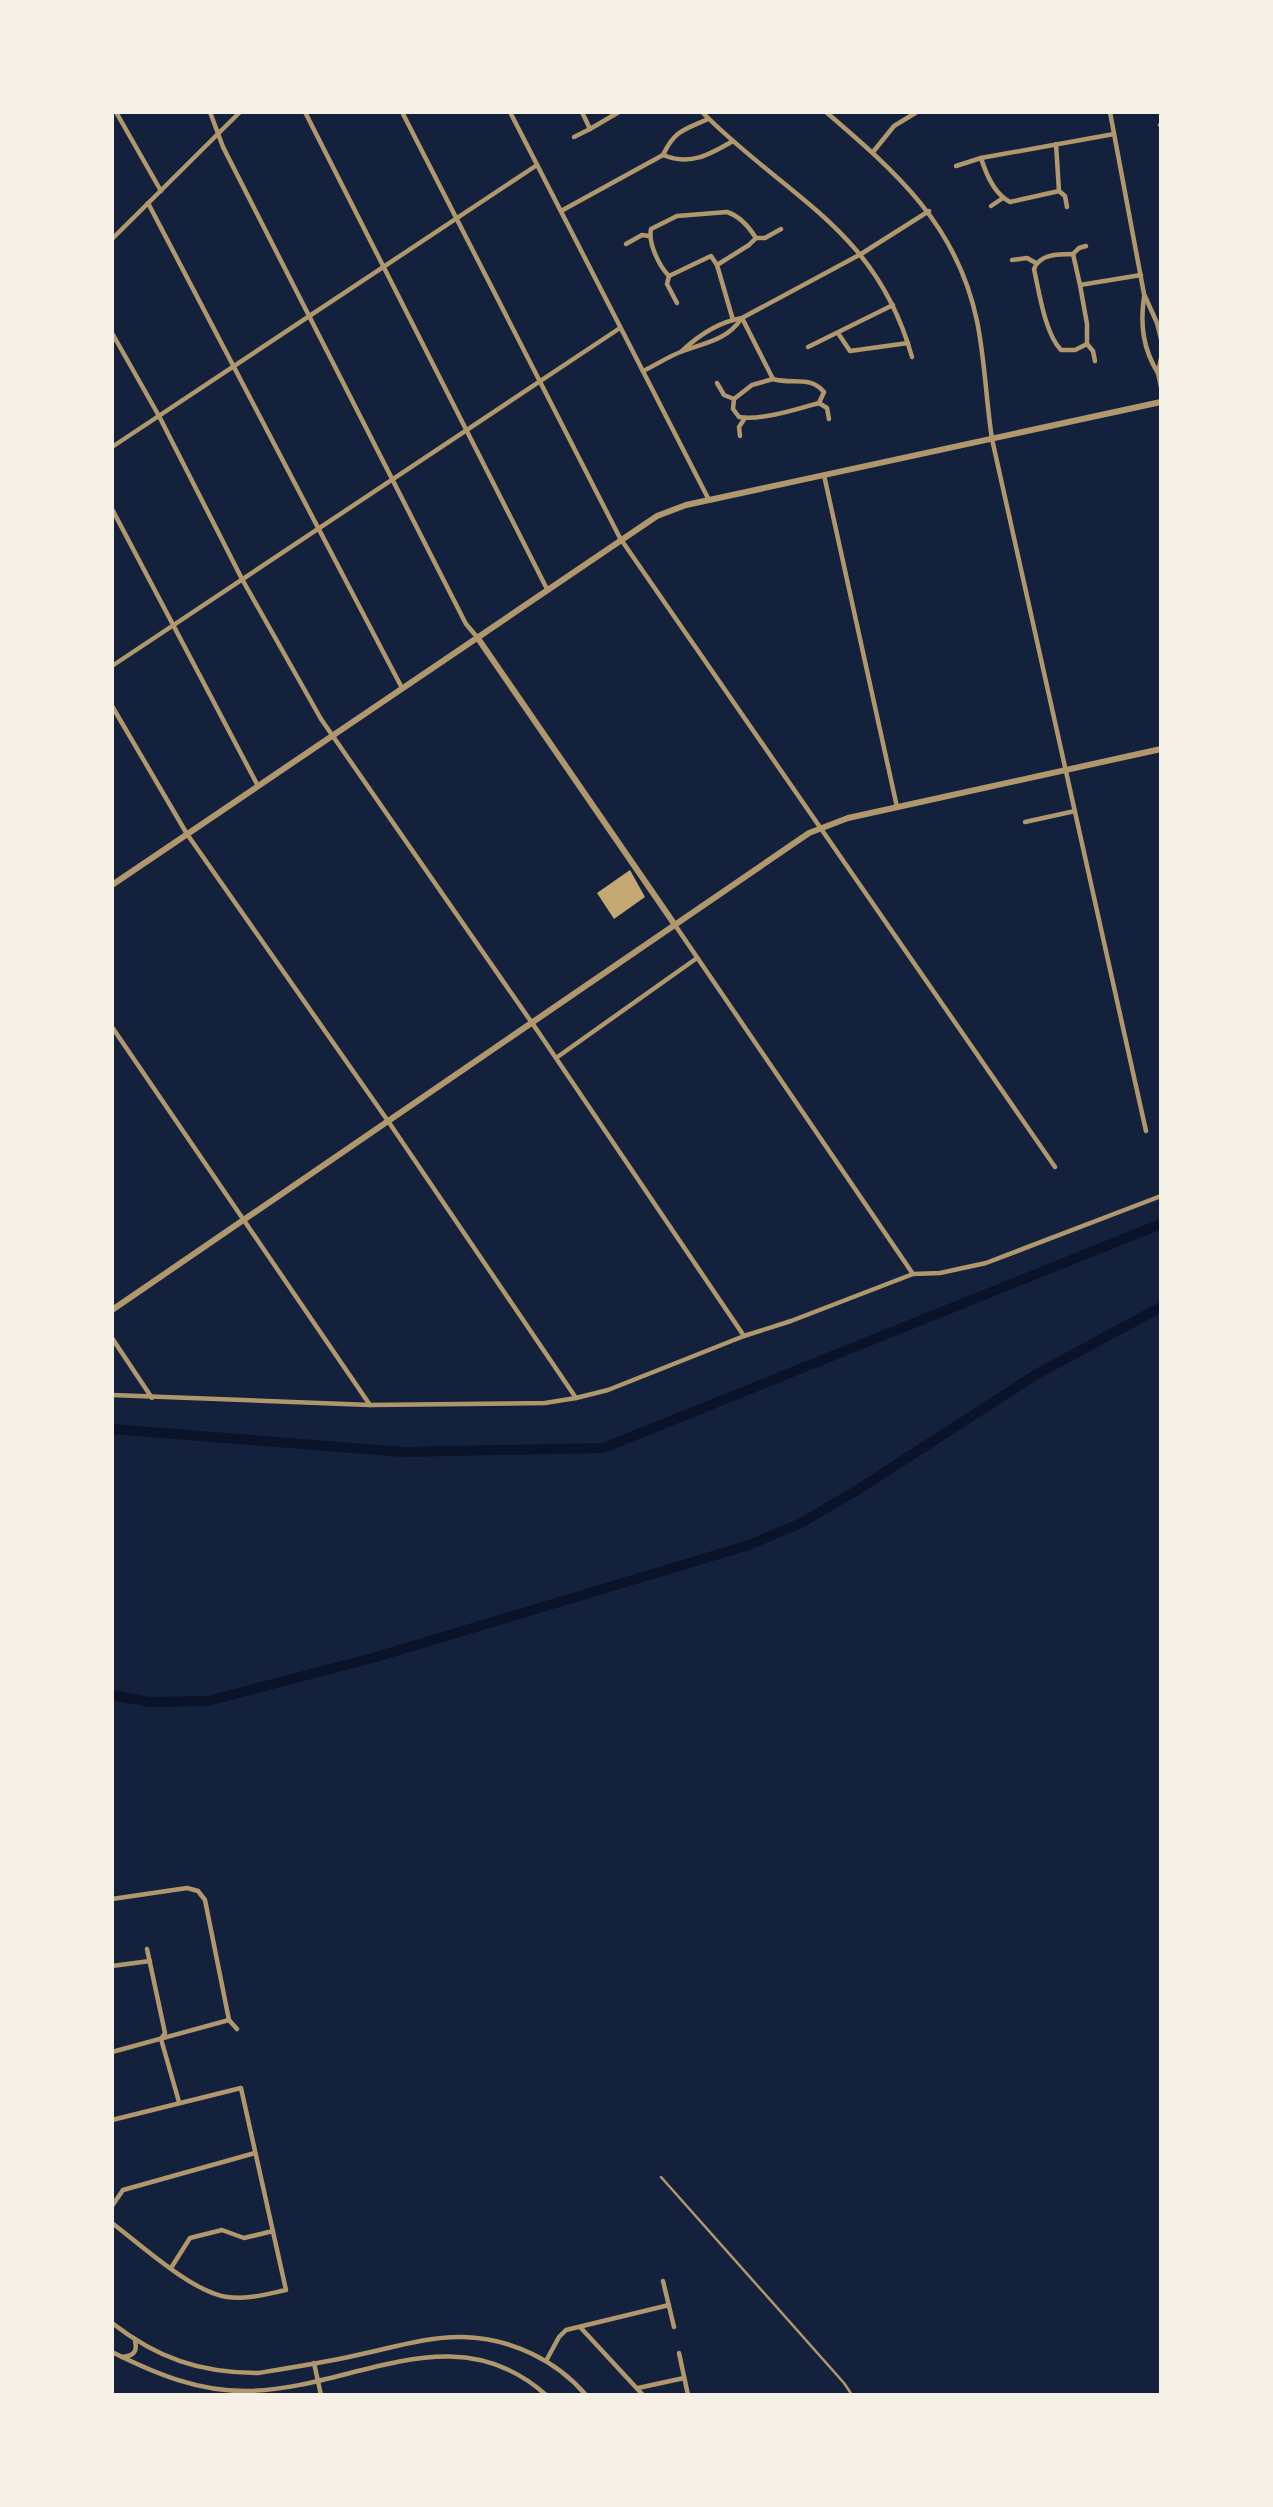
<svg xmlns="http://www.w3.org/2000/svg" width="1273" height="2507" font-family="'Alegreya Sans',sans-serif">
  <rect width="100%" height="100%" fill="#14213d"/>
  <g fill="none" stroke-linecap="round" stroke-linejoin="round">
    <g stroke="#0b132b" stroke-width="10">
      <path d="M112,1429L403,1452L603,1448L1161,1224"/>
      <path d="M112,1695L150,1702L208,1701L376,1657L749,1545L799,1524L854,1492L1037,1374L1161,1307"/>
    </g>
  </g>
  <path fill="#c6a872" d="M630,870L645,897L614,919L597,893Z"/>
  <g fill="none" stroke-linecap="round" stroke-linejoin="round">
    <path stroke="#b1986c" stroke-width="2.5" d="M661,2177L844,2383L852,2395"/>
    <g stroke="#b1986c" stroke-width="4.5">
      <path d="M116,112L161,191"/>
      <path d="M210,112L223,147L466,624L477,637"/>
      <path d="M305,112L547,589"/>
      <path d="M402,112L620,538L1055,1167"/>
      <path d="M510,112L709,500"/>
      <path d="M582,112L590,129L619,112"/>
      <path d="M702,112C787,198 876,228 912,357"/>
      <path d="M826,112C897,173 957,225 977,321C985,360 986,400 992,439L1146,1131"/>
      <path d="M1110,112L1144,294L1157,323L1161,339"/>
      <path d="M1160,125L1161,124"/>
      <path d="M574,137L590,129"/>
      <path d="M1056,144L1059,191L1010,202C994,194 986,174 981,158L1114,134"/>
      <path d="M873,152L894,126L917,112"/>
      <path d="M663,155C690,166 709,155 733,141"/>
      <path d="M956,166L981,158"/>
      <path d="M1059,191L1065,196L1067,207"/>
      <path d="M148,203L402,688"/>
      <path d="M991,206L1003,198"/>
      <path d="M561,211L663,155C675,130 684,130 708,119"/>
      <path d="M756,238H765L781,229"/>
      <path d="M112,239L240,112"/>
      <path d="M626,244L642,235L649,236"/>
      <path d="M1073,254L1079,248L1086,246"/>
      <path d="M1012,260L1027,258L1036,263"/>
      <path d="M717,265L711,256L669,276C659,266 648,243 651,229L677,216L727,212C740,216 749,227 756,238L749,245L717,265L733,320"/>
      <path d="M669,276L667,284L677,303"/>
      <path d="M1080,285L1073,254C1059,254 1039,254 1034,269C1039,291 1045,334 1061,350H1075L1087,344V324L1080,285L1141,275"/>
      <path d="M1144,297C1140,325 1143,349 1158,373"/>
      <path d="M742,318L773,379C792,385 810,375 824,392L819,403C798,409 760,421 739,417L733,409L734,399L752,385L773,379"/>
      <path d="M112,333L159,416L242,579L321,719L539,1033L744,1336"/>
      <path d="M838,333L850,351L908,343"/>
      <path d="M1087,344L1093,351L1095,361"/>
      <path d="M808,347L893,305"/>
      <path d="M682,351C699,335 718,322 742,318L861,254L929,211"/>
      <path d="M1161,358L1158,373L1161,387"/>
      <path d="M643,371C656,365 669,356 683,351C705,343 727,340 741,319"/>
      <path d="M717,383L724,395L734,399"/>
      <path d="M819,403L827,408L829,419"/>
      <path d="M740,436L739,427L745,418"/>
      <path d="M112,447L537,165"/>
      <path d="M824,475L897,807"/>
      <path d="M112,509L258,786"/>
      <path d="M112,666L620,328"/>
      <path d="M112,706L187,834L388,1121L576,1398"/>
      <path d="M1025,822L1075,811"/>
      <path d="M675,925L913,1274"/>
      <path d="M112,1027L370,1405"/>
      <path d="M556,1058L697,958"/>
      <path d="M112,1338L152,1398"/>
      <path d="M112,1395L370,1405L545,1403L576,1398L608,1390L744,1336L791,1321L913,1274L940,1273L986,1263L1161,1196"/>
      <path d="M112,1899L187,1888L198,1891L205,1900L229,2020"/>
      <path d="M147,1949L165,2033L161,2039L179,2102"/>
      <path d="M112,1966L150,1961"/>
      <path d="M112,2052L229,2020L237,2029"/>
      <path d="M112,2120L241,2088L286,2290C267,2294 247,2300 227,2297C192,2292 141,2245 112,2223"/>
      <path d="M112,2206L123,2190L255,2153"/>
      <path d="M171,2268L190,2238L222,2230L244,2238L273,2231"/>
      <path d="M663,2281L674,2327"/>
      <path d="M112,2323C157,2358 200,2373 258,2373C289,2368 321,2363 353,2356C388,2349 427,2336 463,2337C510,2338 556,2360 586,2395"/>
      <path d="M581,2328L643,2395"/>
      <path d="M112,2352C156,2374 199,2392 249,2391C352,2389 454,2312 546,2395"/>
      <path d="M679,2353L688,2395"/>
      <path d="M122,2357C132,2356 138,2353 135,2341"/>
      <path d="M546,2361L559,2337L566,2330L669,2305"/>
      <path d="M314,2363L321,2395"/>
      <path d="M638,2388L684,2378"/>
    </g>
    <g stroke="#b1986c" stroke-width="6">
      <path d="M477,637L675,925"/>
      <path d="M112,885L657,516L686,505L1161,402"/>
      <path d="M112,1310L809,833L848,818L1161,749"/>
    </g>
  </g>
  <rect width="1273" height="2507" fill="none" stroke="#f6f1e7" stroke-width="228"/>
</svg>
